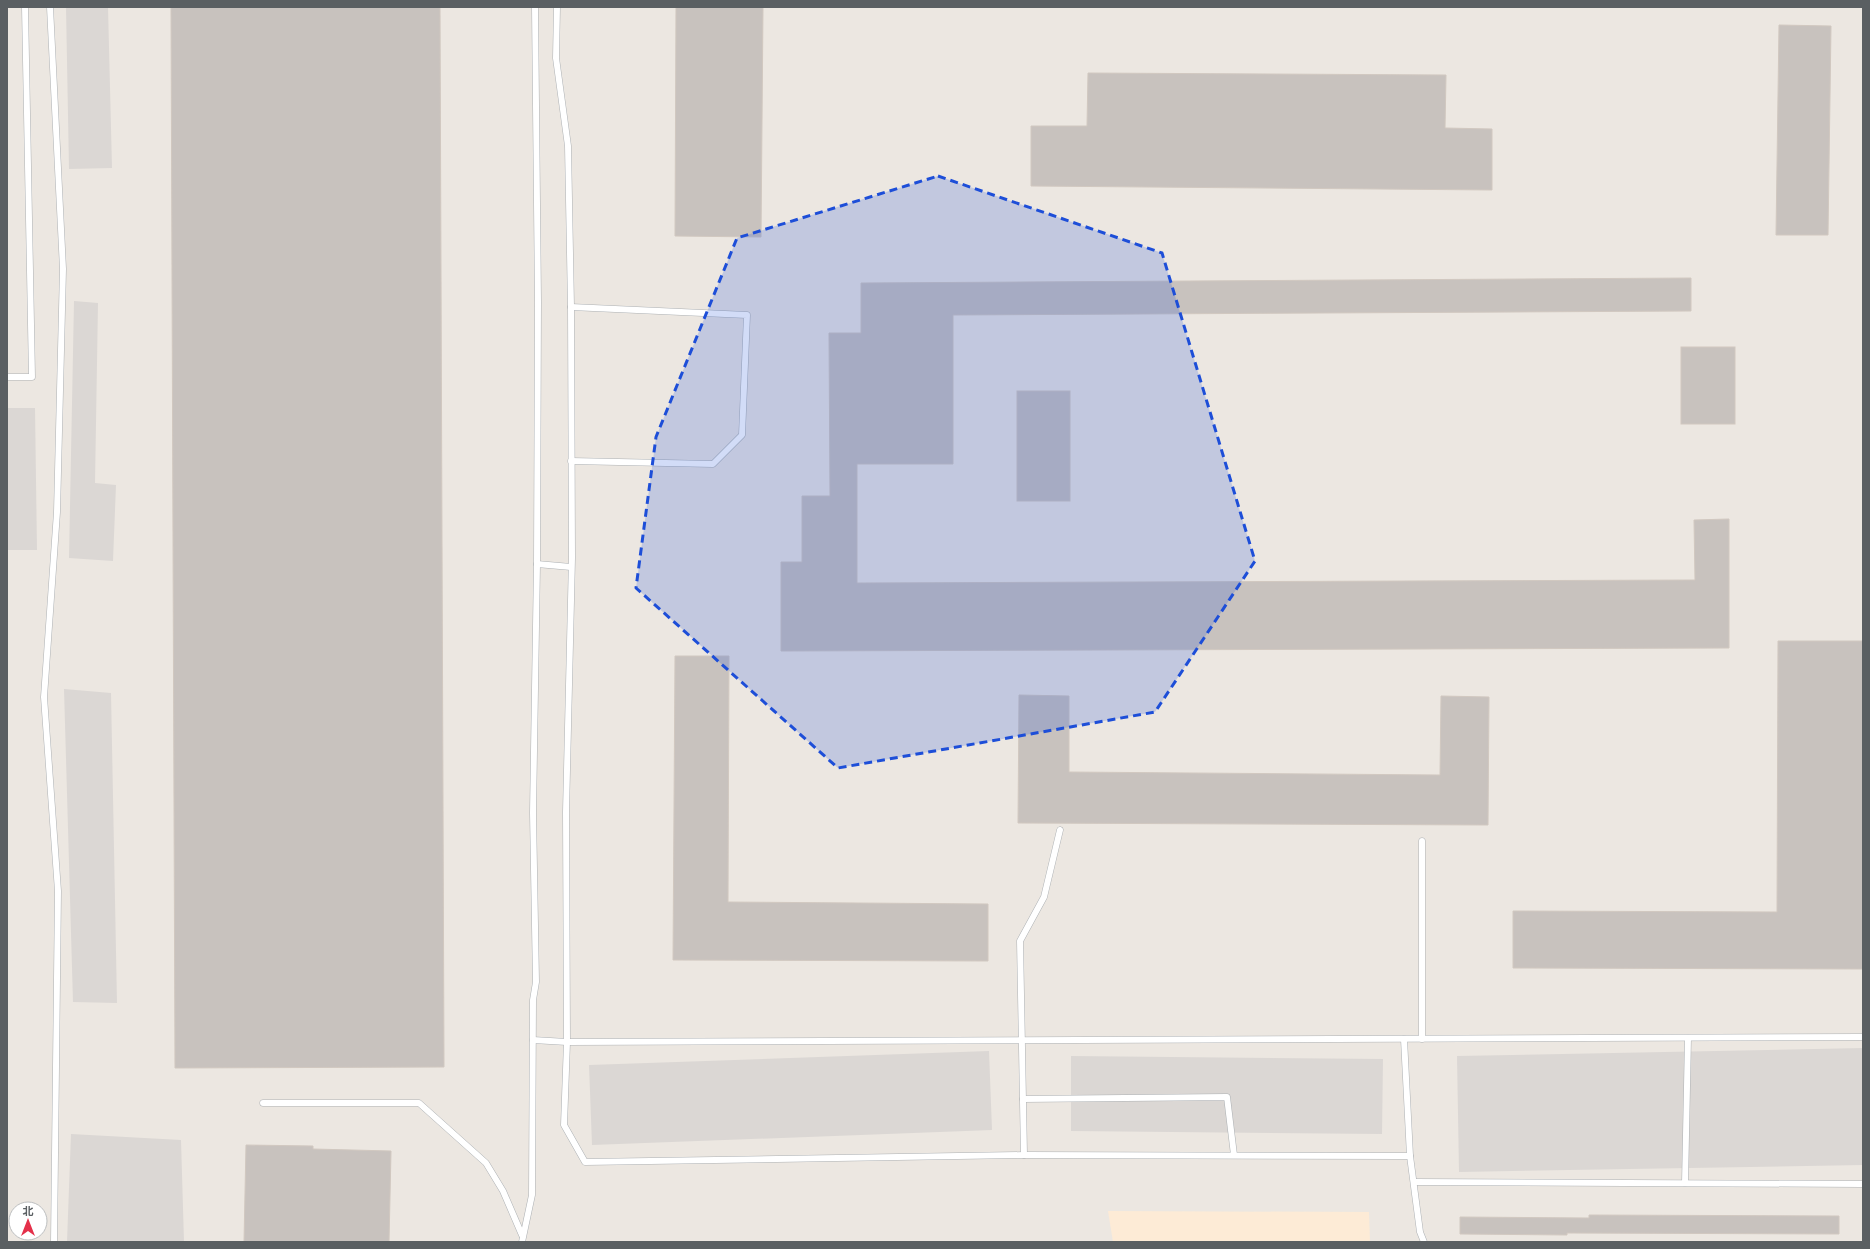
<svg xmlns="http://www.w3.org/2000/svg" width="1870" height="1249" font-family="Cabin,'Noto Sans SC',sans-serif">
  <rect width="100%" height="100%" fill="#ece7e1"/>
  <path fill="#fdebd6" d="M1108,1211L1369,1212L1370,1242H1113Z"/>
  <g fill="#dbd7d4">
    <path d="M66,7H108L112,168L69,169Z"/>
    <path d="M74,301L98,303L95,483L116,485L113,561L69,558Z"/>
    <path d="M7,408H35L37,550H7Z"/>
    <path d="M64,689L111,693L117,1003L73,1002Z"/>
    <path d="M1863,1048V1165L1459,1172L1457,1056Z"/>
    <path d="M989,1051L992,1130L592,1145L589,1065Z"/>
    <path d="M1071,1056L1383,1059L1382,1134L1071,1131Z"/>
    <path d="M71,1134L181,1140L184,1242H67Z"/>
  </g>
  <g fill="#c8c2be" stroke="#d1c8c0">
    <path d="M171,7H440L444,1067L175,1068Z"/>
    <path d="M676,7H763L761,237L675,236Z"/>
    <path d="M1779,25L1831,26L1828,235H1776Z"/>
    <path d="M1088,73L1446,75L1445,128L1492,129V190L1031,186V126H1087Z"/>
    <path d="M1691,278V311L953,315V464H857V583L1695,580L1694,520L1729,519V648L781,651V562H802V496H830L829,333H861V283Z"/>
    <rect x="1681" y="347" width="54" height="77"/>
    <rect x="1017" y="391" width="53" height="110"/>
    <path d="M1778,641H1863V969L1513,968V911L1777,912Z"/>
    <path d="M675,656H729L728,902L988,904V961L673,960Z"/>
    <path d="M1019,695L1069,696V772L1440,775L1441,696L1489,697L1488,825L1018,823Z"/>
    <path d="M246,1145L313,1146V1149L391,1151L389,1242H244Z"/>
    <path d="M1589,1215L1839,1216V1234L1567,1233V1235L1460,1234V1217L1589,1218Z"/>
  </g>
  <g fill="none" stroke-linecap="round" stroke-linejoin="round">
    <g stroke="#adb1b4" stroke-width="7">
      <g id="lane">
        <path d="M50,7L63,269L57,512L44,697L58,891L54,1242"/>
        <path d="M557,7L556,58L568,146L571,307L572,558L566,812L567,1042L564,1125L585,1162L1024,1155L1410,1156"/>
        <path d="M571,307L747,315L742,435L713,464L571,461"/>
        <path d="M7,377H32L25,7"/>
        <path d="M537,564L571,567"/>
        <path d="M1422,841V1039"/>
        <path d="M1404,1039L1410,1156L1420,1232L1424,1242"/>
        <path d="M533,1040L567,1042L1863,1037"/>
        <path d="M1023,1099L1227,1097L1234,1155"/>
        <path d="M263,1103H419L486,1163L503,1191L522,1235"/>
        <path d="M1024,1155L1020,941L1044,897L1060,830"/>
        <path d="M1414,1182L1863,1184"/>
        <path d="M1685,1183L1688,1038"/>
        <path d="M522,1242L532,1195L533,1000L536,982L533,813L537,564L538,302L535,7"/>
      </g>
    </g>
    <use href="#lane" stroke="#fff" stroke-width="6"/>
  </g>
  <path fill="#1d4ed8" fill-opacity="0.2" stroke="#1d4ed8" stroke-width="3" stroke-dasharray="8 5" stroke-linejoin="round" d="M938,176L1162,253L1255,561L1155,712L838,768L636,588L656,437L737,238Z"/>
  <rect width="1870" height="1249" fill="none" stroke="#5a5f62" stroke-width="16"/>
  <g transform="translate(28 1221)"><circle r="19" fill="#ffffff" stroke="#bdbfc0"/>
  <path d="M0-3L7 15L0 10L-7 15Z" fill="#e4304a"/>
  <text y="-6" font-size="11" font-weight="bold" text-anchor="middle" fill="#5a5f62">北</text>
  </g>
</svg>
